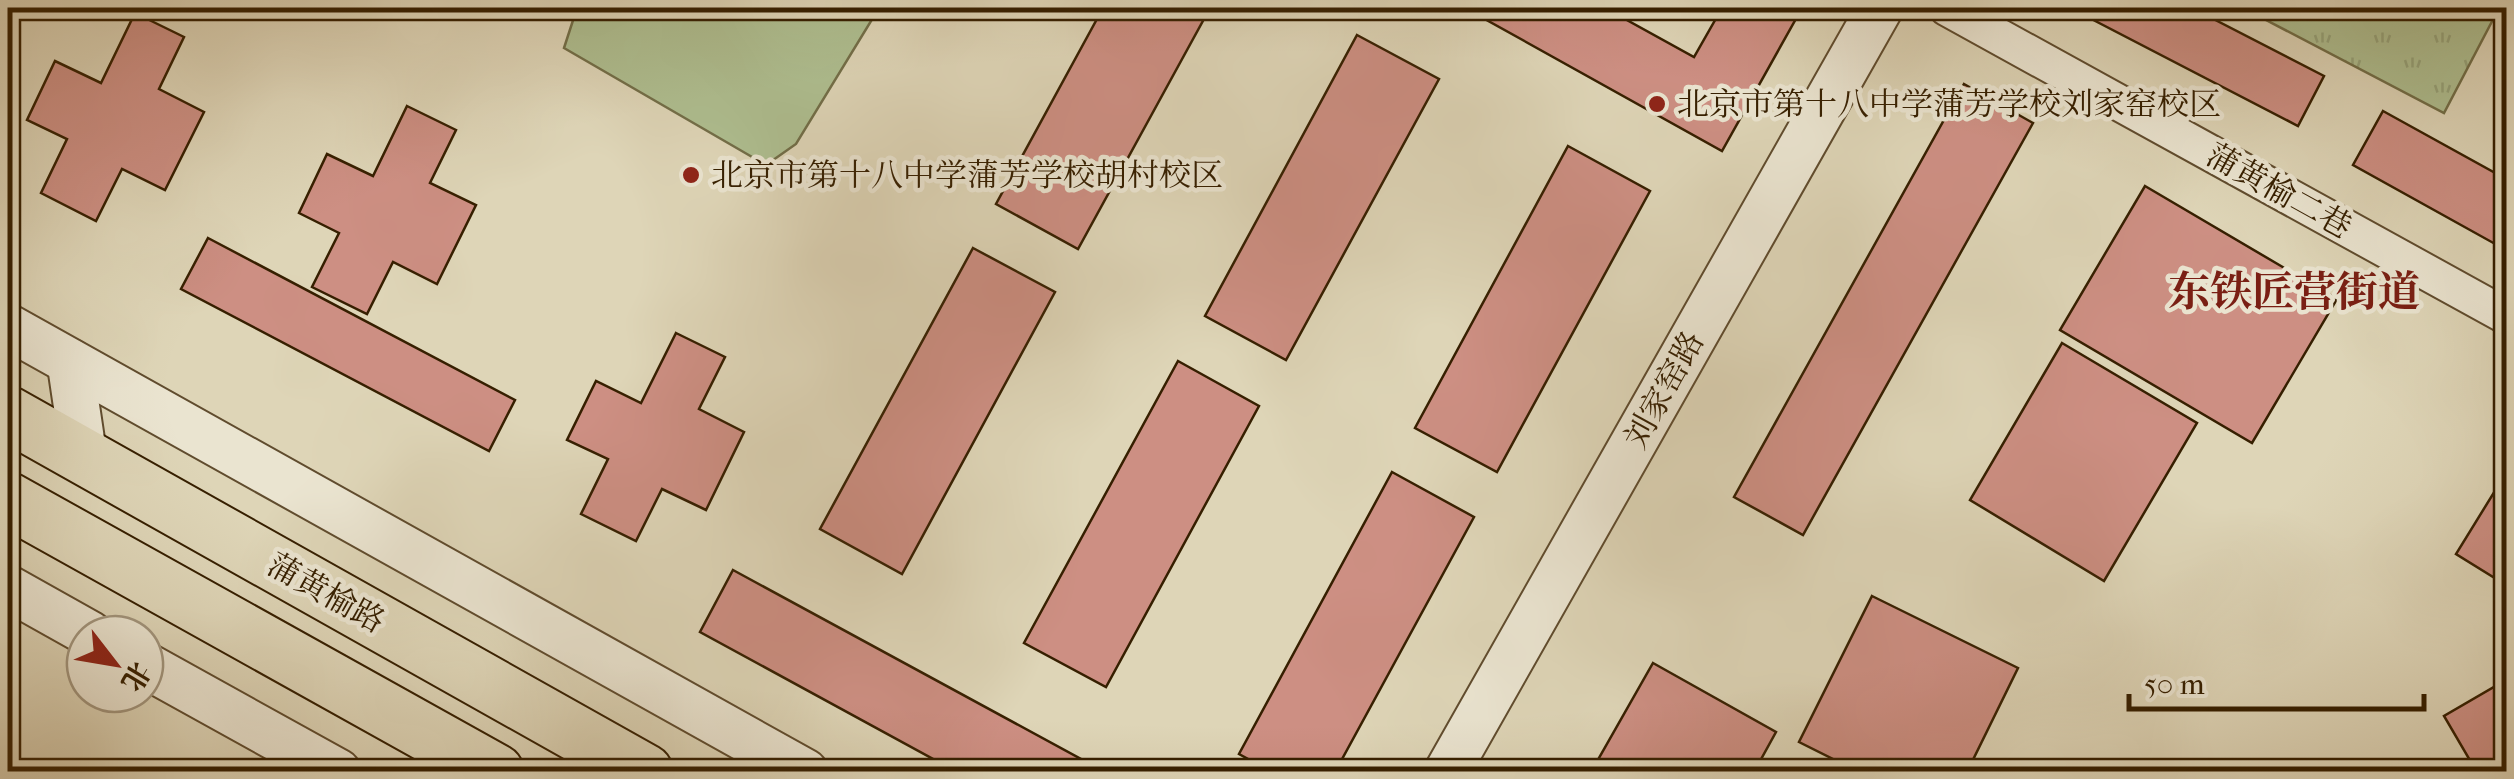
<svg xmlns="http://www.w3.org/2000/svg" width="2514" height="779" font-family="'IM FELL French Canon','Noto Serif SC',serif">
  <defs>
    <pattern id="grass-tufts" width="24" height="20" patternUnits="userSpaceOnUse" patternTransform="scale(2.5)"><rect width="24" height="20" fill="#aebe90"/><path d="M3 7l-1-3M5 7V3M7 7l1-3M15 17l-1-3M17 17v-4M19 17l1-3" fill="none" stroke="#96a37a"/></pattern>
  </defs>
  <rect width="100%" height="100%" fill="#ded5b7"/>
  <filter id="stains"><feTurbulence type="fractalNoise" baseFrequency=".002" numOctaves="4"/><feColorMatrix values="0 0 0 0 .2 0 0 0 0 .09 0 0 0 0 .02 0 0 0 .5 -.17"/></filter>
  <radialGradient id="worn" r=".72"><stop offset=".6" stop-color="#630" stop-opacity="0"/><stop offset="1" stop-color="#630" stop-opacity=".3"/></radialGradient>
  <path fill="url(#grass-tufts)" stroke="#726e48" stroke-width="2.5" d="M2243,8H2499L2444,113Z"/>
  <path fill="#aebe90" stroke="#726e48" stroke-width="2.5" d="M577,8H879L796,144L766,165L564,48Z"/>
  <g fill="#cd8f83" stroke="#361f00" stroke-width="2.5">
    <path d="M1103,8H1210L1078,249L996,204Z"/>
    <path d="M1489,8H1605L1694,57L1722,8H1802L1722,151L1483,18Z"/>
    <path d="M2080,8H2192L2324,76L2298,126L2078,12Z"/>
    <path d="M135,13L184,37L159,89L204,112L165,190L122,169L96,221L41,193L67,139L27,120L55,61L101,83Z"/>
    <path d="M1357,35L1439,79L1286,360L1205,316Z"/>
    <path d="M1964,84L2033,123L1803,535L1734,497Z"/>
    <path d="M407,106L456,130L430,183L476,205L437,284L393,262L367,314L312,287L339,233L299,213L327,154L373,176Z"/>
    <path d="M2383,111L2506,179V250L2353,165Z"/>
    <path d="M1568,146L1650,191L1497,472L1415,428Z"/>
    <path d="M2145,186L2337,299L2252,443L2060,330Z"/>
    <path d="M208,238L515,400L489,451L181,289Z"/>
    <path d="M973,248L1055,292L902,574L820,529Z"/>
    <path d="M676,333L725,357L699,409L744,432L706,510L662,489L636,541L581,514L608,459L567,440L596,381L641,403Z"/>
    <path d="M2062,343L2197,423L2104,581L1970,500Z"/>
    <path d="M1178,361L1259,406L1106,687L1024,643Z"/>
    <path d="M1392,472L1474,517L1335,772H1272L1239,754Z"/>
    <path d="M2506,473V585L2456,554Z"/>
    <path d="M733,570L1105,772H957L700,632Z"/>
    <path d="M1872,596L2018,668L1967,772H1859L1799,742Z"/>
    <path d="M1653,663L1776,732L1754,772H1591Z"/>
    <path d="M2506,680V772H2466L2471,762L2444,716Z"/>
  </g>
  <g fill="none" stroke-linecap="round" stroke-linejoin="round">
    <g stroke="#604c2e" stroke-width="39">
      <path id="minor" d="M1947,8L2506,316"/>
    </g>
    <g stroke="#604c2e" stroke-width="49">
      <g id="tertiary">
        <path d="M8,327L805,772"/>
        <path d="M70,362L84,457"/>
        <path d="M8,588L90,634"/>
        <path d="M145,665L338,772"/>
        <path d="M1447,772L1880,8"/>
      </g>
    </g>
    <g stroke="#361f00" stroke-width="59">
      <g id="primary">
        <path d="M8,414L645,772"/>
        <path d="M8,500L496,772"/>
      </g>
    </g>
    <use href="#minor" stroke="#eae4d0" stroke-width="35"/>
    <use href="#tertiary" stroke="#eae4d0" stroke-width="45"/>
    <use href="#primary" stroke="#ded5b7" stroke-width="55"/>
  </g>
  <g fill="#8f2418" stroke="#eae4d0" stroke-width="4">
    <circle cx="1657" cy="104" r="10"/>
    <circle cx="691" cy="175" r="10"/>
  </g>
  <g text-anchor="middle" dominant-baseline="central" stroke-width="9" stroke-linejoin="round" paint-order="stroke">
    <g font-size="32" fill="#361f00" stroke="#eae4d0" text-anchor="start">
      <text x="1677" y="104">北京市第十八中学蒲芳学校刘家窑校区</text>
      <text x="711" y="175">北京市第十八中学蒲芳学校胡村校区</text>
    </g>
    <g font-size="32" fill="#361f00" stroke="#eae4d0">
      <text transform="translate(2279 191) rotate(29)">蒲黄榆二巷</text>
      <text transform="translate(1664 390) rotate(-61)">刘家窑路</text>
      <text transform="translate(326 593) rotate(29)">蒲黄榆路</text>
    </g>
    <g font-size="42" font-weight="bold" fill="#7a1f14" stroke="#eae4d0">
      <text x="2294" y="292">东铁匠营街道</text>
    </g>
  </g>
  <rect width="2514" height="779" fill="none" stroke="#ded5b7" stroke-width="40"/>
  <rect x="10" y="10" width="2494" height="759" fill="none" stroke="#361f00" stroke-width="5"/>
  <rect x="20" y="20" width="2474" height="739" fill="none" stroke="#361f00" stroke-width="2.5"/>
  <g transform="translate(115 664) rotate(121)"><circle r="48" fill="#eae4d0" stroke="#a2957d" stroke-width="2.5"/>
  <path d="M0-8L18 38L0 25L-18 38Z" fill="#8f2418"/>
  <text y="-15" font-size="28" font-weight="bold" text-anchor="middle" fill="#361f00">北</text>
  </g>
  <path d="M2129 694v15h295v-15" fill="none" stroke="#361f00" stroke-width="5"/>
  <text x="2144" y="694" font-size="30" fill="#361f00" stroke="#eae4d0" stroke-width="8" paint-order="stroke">50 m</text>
  <rect width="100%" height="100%" filter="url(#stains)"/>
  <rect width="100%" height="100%" fill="url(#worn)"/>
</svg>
